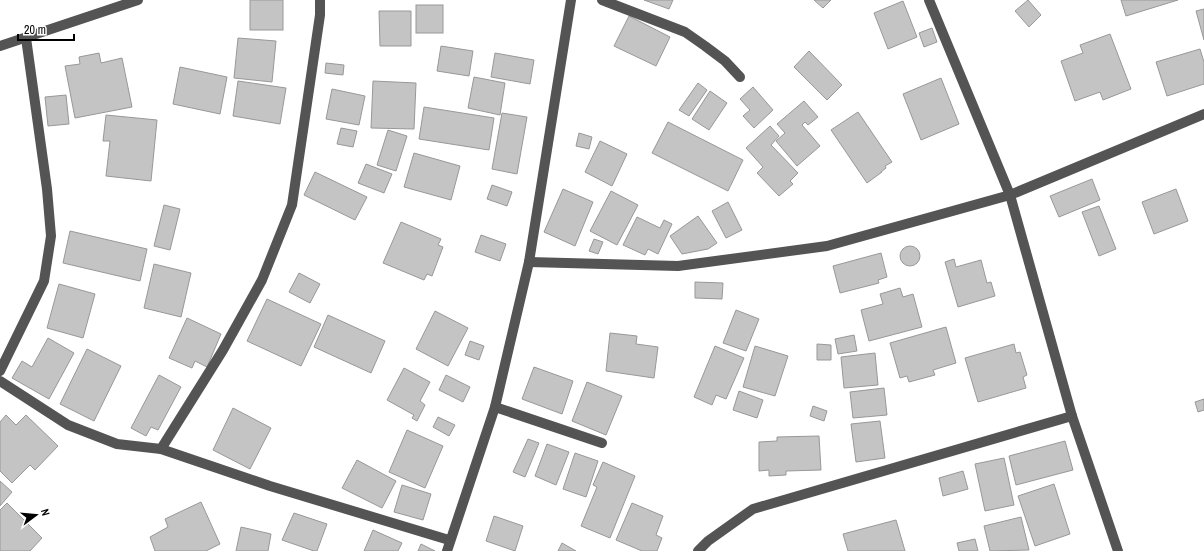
<svg xmlns="http://www.w3.org/2000/svg" width="1204" height="551" font-family="'Archivo Narrow',sans-serif">
  <rect width="100%" height="100%" fill="#fff"/>
  <g fill="#c4c4c4" stroke="#989898">
    <rect x="250" y="0" width="33" height="30"/>
    <path d="M644,0H673L669,9Z"/>
    <path d="M814,0H831L823,8Z"/>
    <path d="M1028,0L1041,15L1029,27L1015,11Z"/>
    <path d="M1121,0H1178L1126,16Z"/>
    <path d="M903,1L917,37L888,49L874,13Z"/>
    <rect x="416" y="5" width="27" height="28"/>
    <path d="M1204,9V40L1196,11Z"/>
    <path d="M379,11H411V46H380Z"/>
    <path d="M629,16L670,37L656,66L614,46Z"/>
    <path d="M932,28L937,42L924,47L919,33Z"/>
    <path d="M1110,34L1131,89L1103,100L1100,92L1075,101L1061,61L1083,53L1080,45Z"/>
    <path d="M238,38L276,41L272,82L234,78Z"/>
    <path d="M441,46L473,51L469,76L437,71Z"/>
    <path d="M1200,49L1204,62V84L1167,96L1156,62Z"/>
    <path d="M809,51L842,85L827,100L794,67Z"/>
    <path d="M99,53L101,63L122,58L132,107L75,118L65,66L80,64L79,57Z"/>
    <path d="M495,53L534,60L530,84L491,77Z"/>
    <path d="M326,63L344,65L343,75L325,73Z"/>
    <path d="M180,67L227,77L220,114L173,104Z"/>
    <path d="M474,77L505,83L500,115L468,108Z"/>
    <path d="M941,78L959,124L921,140L903,94Z"/>
    <path d="M238,81L286,88L280,124L233,116Z"/>
    <path d="M373,81L416,83L414,129L371,128Z"/>
    <path d="M698,83L707,90L689,116L679,110Z"/>
    <path d="M753,87L773,110L754,128L743,116L750,110L740,99Z"/>
    <path d="M332,89L365,96L359,125L326,119Z"/>
    <path d="M710,91L727,103L709,130L692,119Z"/>
    <path d="M66,95L69,124L48,126L45,97Z"/>
    <path d="M804,101L818,117L808,125L805,122L802,125L820,146L797,166L776,141L785,133L777,124Z"/>
    <path d="M424,107L494,118L489,150L419,139Z"/>
    <path d="M858,112L892,162L885,166L886,168L881,172H882L867,183L831,130Z"/>
    <path d="M502,113L527,117L517,174L492,169Z"/>
    <path d="M106,115L157,120L151,181L106,176L110,141H103Z"/>
    <path d="M668,122L743,160L728,191L652,153Z"/>
    <path d="M770,126L779,136L771,145L798,173L790,181L793,184L779,196L757,173L763,167L746,148Z"/>
    <path d="M341,128L357,131L353,147L337,144Z"/>
    <path d="M388,130L407,136L396,171L377,165Z"/>
    <path d="M579,133L592,137L589,149L576,146Z"/>
    <path d="M600,141L627,154L612,186L585,172Z"/>
    <path d="M414,153L460,166L451,200L404,187Z"/>
    <path d="M366,164L392,174L384,193L358,183Z"/>
    <path d="M315,172L367,197L355,220L304,195Z"/>
    <path d="M1092,179L1100,200L1059,217L1050,196Z"/>
    <path d="M492,185L512,192L507,206L487,199Z"/>
    <path d="M563,189L593,202L575,246L544,232Z"/>
    <path d="M1176,189L1188,221L1154,234L1142,202Z"/>
    <path d="M611,191L638,205L617,245L590,231Z"/>
    <path d="M728,202L742,230L726,238L712,211Z"/>
    <path d="M164,205L180,209L170,250L154,246Z"/>
    <path d="M1099,206L1116,249L1099,256L1082,212Z"/>
    <path d="M698,216L717,243L708,249L682,254L670,236Z"/>
    <path d="M637,217L660,228L664,220L672,224L658,254L648,249L645,255L623,245Z"/>
    <path d="M401,222L441,239L438,245L443,247L432,276L427,274L424,280L383,263Z"/>
    <path d="M70,231L147,249L140,281L63,263Z"/>
    <path d="M481,235L506,244L500,261L475,252Z"/>
    <path d="M594,239L603,242L598,254L589,251Z"/>
    <circle cx="910" cy="256" r="10"/>
    <path d="M881,253L887,277L878,280L879,283L840,293L833,266Z"/>
    <path d="M954,259L956,267L981,260L987,283L991,282L995,296L958,307L945,262Z"/>
    <path d="M154,264L191,273L181,317L144,308Z"/>
    <path d="M299,273L320,284L310,303L289,292Z"/>
    <path d="M695,282L723,283L722,299L695,298Z"/>
    <path d="M59,284L95,294L83,338L47,328Z"/>
    <path d="M900,288L903,297L913,294L922,327L869,341L861,310L883,304L880,294Z"/>
    <path d="M267,299L321,324L301,366L247,341Z"/>
    <path d="M736,310L759,319L746,351L723,343Z"/>
    <path d="M435,311L468,328L448,366L416,349Z"/>
    <path d="M328,315L385,341L371,373L314,347Z"/>
    <path d="M187,318L221,334L207,367L195,361L192,368L169,358Z"/>
    <path d="M946,327L956,363L933,370L935,375L909,382L907,376L900,378L890,343Z"/>
    <path d="M610,333L637,336L636,344L658,347L654,378L606,371Z"/>
    <path d="M854,335L857,351L838,354L835,339Z"/>
    <path d="M48,338L74,353L49,399L12,378L22,361L32,367Z"/>
    <path d="M470,341L484,346L479,360L465,355Z"/>
    <path d="M817,344L831,345V360H817Z"/>
    <path d="M1014,344L1016,353L1020,352L1027,375L1023,377L1026,388L978,402L965,358Z"/>
    <path d="M715,346L744,358L726,399L716,395L712,405L694,397Z"/>
    <path d="M755,346L788,356L775,396L743,387Z"/>
    <path d="M87,349L121,366L94,421L60,404Z"/>
    <path d="M875,353L878,385L844,388L841,357Z"/>
    <path d="M534,367L573,381L562,414L522,399Z"/>
    <path d="M404,368L430,382L420,401L425,405L417,421L412,418L414,415L387,400Z"/>
    <path d="M159,375L181,387L158,430L151,427L146,436L131,428Z"/>
    <path d="M446,375L470,387L463,402L439,390Z"/>
    <path d="M587,382L622,396L606,435L572,421Z"/>
    <path d="M884,388L887,415L853,418L850,392Z"/>
    <path d="M739,391L763,400L757,418L733,410Z"/>
    <path d="M1204,399V410L1198,412L1195,402Z"/>
    <path d="M813,406L827,411L824,421L810,416Z"/>
    <path d="M233,408L271,428L250,469L213,450Z"/>
    <path d="M6,415L16,425L26,415L58,446L35,470L30,465L12,483L0,471V422Z"/>
    <path d="M438,417L455,425L449,436L433,427Z"/>
    <path d="M880,421L885,458L856,462L851,424Z"/>
    <path d="M407,430L443,446L425,488L389,472Z"/>
    <path d="M819,436L821,470L786,471V475L769,476V470L759,471V442L777,441V437Z"/>
    <path d="M528,439L539,443L525,477L513,472Z"/>
    <path d="M1065,441L1073,470L1016,485L1009,456Z"/>
    <path d="M547,444L569,452L556,485L535,476Z"/>
    <path d="M575,453L598,461L586,497L563,489Z"/>
    <path d="M1004,458L1014,505L985,511L975,464Z"/>
    <path d="M357,460L396,481L382,508L342,488Z"/>
    <path d="M603,462L635,476L610,538L581,526L597,487L593,485Z"/>
    <path d="M963,471L968,489L943,496L939,478Z"/>
    <path d="M0,481L12,492L0,506Z"/>
    <path d="M1054,484L1070,534L1035,546L1018,496Z"/>
    <path d="M402,485L431,494L423,520L394,512Z"/>
    <path d="M201,502L220,544L206,551H155L150,537L168,527L165,519Z"/>
    <path d="M7,503L42,538L30,551H0V510Z"/>
    <path d="M632,503L663,516L656,535L662,538L657,551H642L616,540Z"/>
    <path d="M294,513L327,524L317,551H314L282,540Z"/>
    <path d="M494,516L523,526L515,551L486,541Z"/>
    <path d="M1021,517L1029,550L990,551L984,526Z"/>
    <path d="M896,520L905,551H848L843,534Z"/>
    <path d="M241,527L271,534L268,551H236Z"/>
    <path d="M373,530L402,543L398,551H364Z"/>
    <path d="M975,539L978,551H959L957,543Z"/>
    <path d="M562,543L576,551H558Z"/>
    <path d="M421,544L435,551H418Z"/>
  </g>
  <g fill="none" stroke-linecap="round" stroke-linejoin="round">
    <g stroke="#545454" stroke-width="10">
      <path d="M602,0L685,32L705,46L725,61L740,77"/>
      <path d="M929,0L1010,195L1072,416L1118,551"/>
      <path d="M0,46L138,0"/>
      <path d="M529,262L678,266L827,246L1010,195L1204,114"/>
      <path d="M0,371L44,281L51,236L47,189L26,38"/>
      <path d="M0,381L68,425L117,444L161,449L270,486L449,540"/>
      <path d="M495,407L602,443"/>
      <path d="M161,449L223,350L262,280L292,205L320,15V0"/>
      <path d="M447,551L495,407L529,262L571,0"/>
      <path d="M698,551L708,541L753,509L1072,416"/>
    </g>
  </g>
  <g transform="translate(36 515) rotate(74)" stroke="#ffffff" stroke-width="3" paint-order="stroke">
  <path d="M0-3L7 15L0 10L-7 15Z" fill="#000000"/>
  <text y="-6" font-size="11" font-weight="bold" text-anchor="middle" fill="#000000">N</text>
  </g>
  <path d="M18 34v6h56v-6" fill="none" stroke="#000000" stroke-width="2"/>
  <text x="24" y="34" font-size="12" fill="#000000" stroke="#ffffff" stroke-width="3" paint-order="stroke">20 m</text>
</svg>
